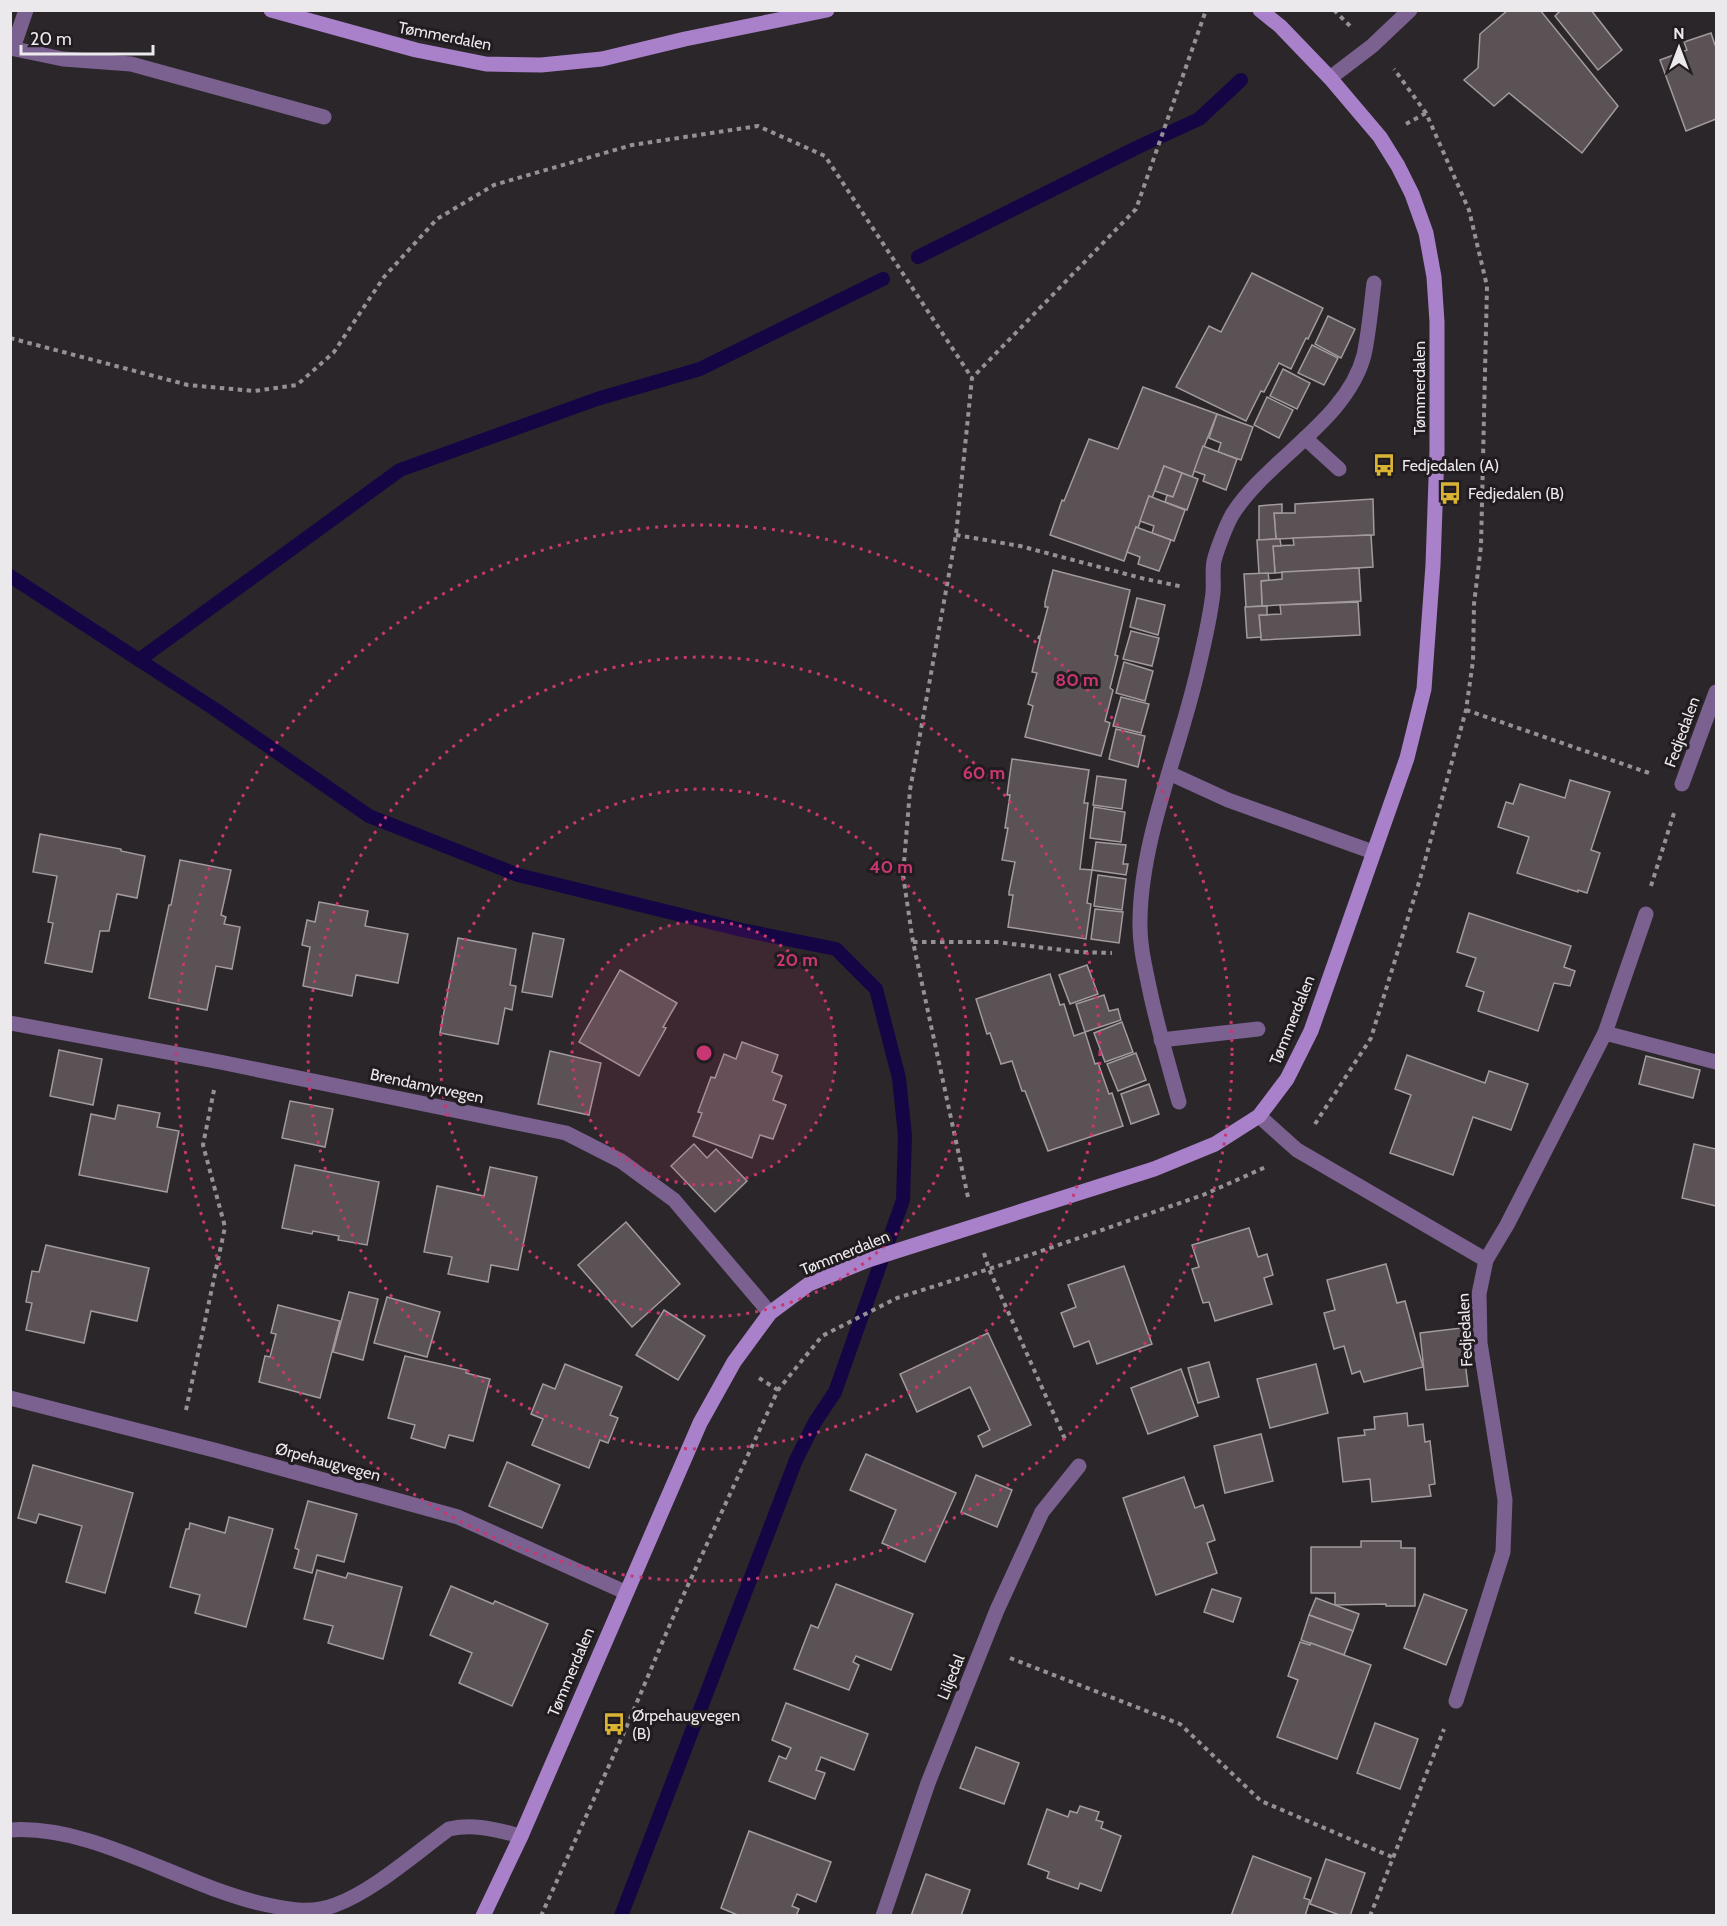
<svg xmlns="http://www.w3.org/2000/svg" width="1727" height="1926" font-family="Cabin,sans-serif">
  <rect width="100%" height="100%" fill="#2b262a"/>
  <g fill="none" stroke-linecap="round" stroke-linejoin="round">
    <g stroke="#160545" stroke-width="14">
      <path d="M918,257L1138,147L1199,119L1241,80"/>
      <path d="M10,576L216,710L369,816L518,875L742,930L836,949L876,989L899,1078L905,1136L903,1200L835,1392L815,1422L796,1460L621,1916"/>
      <path d="M139,660L400,470L597,399L700,369L883,279"/>
    </g>
  </g>
  <g fill="#5a5255" stroke="#a29a9c" stroke-width="1.5">
    <path d="M1508,10H1540L1618,106L1582,153L1509,93L1494,106L1464,80L1478,68L1480,34Z"/>
    <path d="M1561,10H1591L1622,50L1598,70L1555,16Z"/>
    <path d="M1711,33L1715,45L1716,44V119L1686,131L1660,60L1687,50L1684,42Z"/>
    <path d="M1252,273L1323,308L1308,339L1306,338L1291,369L1279,363L1264,392L1261,391L1246,421L1176,387L1209,326L1221,332Z"/>
    <path d="M1328,316L1355,329L1341,358L1315,344Z"/>
    <path d="M1312,345L1338,358L1324,385L1298,373Z"/>
    <path d="M1283,369L1310,383L1297,409L1270,396Z"/>
    <path d="M1143,387L1217,414L1192,477L1164,466L1152,498L1149,496L1138,528L1136,527L1124,561L1050,535L1062,500L1064,501L1089,439L1118,449Z"/>
    <path d="M1267,397L1293,410L1279,438L1254,425Z"/>
    <path d="M1217,414L1253,427L1241,460L1218,452L1221,443L1209,438Z"/>
    <path d="M1203,446L1237,459L1226,490L1203,481L1205,475L1194,471Z"/>
    <path d="M1164,466L1182,473L1173,497L1155,491Z"/>
    <path d="M1182,473L1198,479L1187,510L1165,502L1167,495L1173,497Z"/>
    <path d="M1149,496L1185,510L1174,541L1152,533L1154,526L1140,521Z"/>
    <path d="M1373,499L1374,535L1276,539L1274,513H1295V504Z"/>
    <path d="M1282,504V513H1274L1276,539L1259,540V506Z"/>
    <path d="M1136,527L1171,540L1159,571L1138,564L1140,557L1127,552Z"/>
    <path d="M1371,535L1373,567L1275,573L1273,546L1294,545L1293,538Z"/>
    <path d="M1276,539H1280L1281,546H1273L1275,573L1259,574L1257,540Z"/>
    <path d="M1359,568L1361,601L1262,606L1261,581L1282,579V572Z"/>
    <path d="M1053,570L1130,590L1115,655L1118,656L1110,688L1113,690L1105,721L1110,723L1101,756L1025,737L1033,706L1028,704L1037,673L1032,672L1040,639L1038,638L1039,636L1040,637L1048,607H1045V602Z"/>
    <path d="M1268,573L1269,580L1261,581L1262,606L1246,607L1244,574Z"/>
    <path d="M1137,598L1165,605L1158,635L1130,627Z"/>
    <path d="M1358,602L1360,635L1261,640L1259,615L1281,614L1280,605Z"/>
    <path d="M1267,606V615H1259L1261,637L1247,638L1245,607Z"/>
    <path d="M1131,631L1159,638L1152,666L1123,659Z"/>
    <path d="M1124,662L1153,671L1145,701L1116,693Z"/>
    <path d="M1121,697L1149,704L1141,733L1113,726Z"/>
    <path d="M1116,729L1145,736L1138,767L1109,759Z"/>
    <path d="M1012,759L1089,770L1084,803H1088L1080,869L1092,870L1087,903L1091,904L1086,939L1008,927L1013,895H1009V892L1015,862L1002,860L1008,828H1005L1010,795H1007Z"/>
    <path d="M1097,776L1126,780L1122,809L1093,805Z"/>
    <path d="M1570,780L1610,792L1591,850L1600,853L1587,893L1578,890V892L1517,873L1529,837L1498,827L1506,802L1513,804L1520,784L1565,798Z"/>
    <path d="M1094,807L1125,812L1121,842L1090,838Z"/>
    <path d="M40,834L121,849V851L145,856L137,898L117,894L109,931H100L92,972L45,963L53,923L48,922L57,876L33,872Z"/>
    <path d="M1096,842L1126,845L1123,864H1128L1126,875L1092,870Z"/>
    <path d="M180,860L231,870L221,915L226,917L224,924L240,927L232,969L216,966L207,1010L149,998L169,905H171Z"/>
    <path d="M1098,875L1126,879L1122,910L1094,906Z"/>
    <path d="M319,902L368,911L365,926L408,934L398,983L356,975L352,996L303,986L310,947L302,945L307,920L315,922Z"/>
    <path d="M1095,909L1123,912L1119,943L1091,939Z"/>
    <path d="M1469,913L1571,946L1564,967L1575,971L1570,986L1554,983L1538,1031L1478,1011L1484,992L1466,986L1476,958L1457,952Z"/>
    <path d="M533,933L564,939L552,997L522,992Z"/>
    <path d="M458,938L516,949L510,985L516,986L512,1010L505,1008L498,1044L440,1033Z"/>
    <path d="M1087,965L1098,994L1070,1004L1059,975Z"/>
    <path d="M620,970L677,1003L663,1027L666,1028L639,1076L579,1042Z"/>
    <path d="M1050,974L1060,1005L1064,1004L1074,1036L1085,1032L1095,1064L1098,1063L1109,1094L1112,1093L1123,1126L1048,1151L1025,1091H1022L1012,1061L1001,1064L990,1033L987,1034L976,999Z"/>
    <path d="M1104,995L1109,1011L1118,1009L1121,1020L1085,1032L1076,1004Z"/>
    <path d="M1122,1022L1133,1052L1105,1062L1094,1033Z"/>
    <path d="M742,1042L778,1055L772,1072L782,1076L773,1100L786,1105L773,1139L760,1135L752,1158L693,1136L702,1113L698,1112L711,1077L715,1078L724,1054L736,1059Z"/>
    <path d="M59,1050L102,1059L93,1105L50,1096Z"/>
    <path d="M550,1051L601,1063L589,1115L538,1104Z"/>
    <path d="M1136,1053L1146,1080L1118,1091L1107,1064Z"/>
    <path d="M1407,1055L1485,1083L1489,1071L1528,1084L1511,1130L1473,1117L1453,1175L1390,1153L1411,1095L1395,1089Z"/>
    <path d="M1646,1056L1700,1070L1693,1098L1639,1084Z"/>
    <path d="M1149,1084L1159,1114L1131,1124L1121,1094Z"/>
    <path d="M290,1101L333,1109L325,1147L282,1138Z"/>
    <path d="M118,1105L160,1113L157,1127L179,1131L167,1192L79,1175L91,1114L115,1119Z"/>
    <path d="M694,1144L707,1158L716,1149L747,1181L715,1212L671,1166Z"/>
    <path d="M1694,1144L1716,1149V1206L1682,1198Z"/>
    <path d="M295,1165L379,1182L367,1245L338,1240L339,1236L313,1231L312,1234L282,1228Z"/>
    <path d="M490,1167L537,1177L518,1270L491,1265L488,1282L448,1274L452,1257L424,1252L437,1186L484,1196Z"/>
    <path d="M626,1222L680,1284L632,1327L578,1265Z"/>
    <path d="M1249,1228L1258,1257L1267,1254L1273,1275L1264,1278L1272,1304L1215,1321L1209,1302L1203,1303L1192,1269L1199,1267L1192,1245Z"/>
    <path d="M46,1245L149,1268L137,1321L91,1311L84,1343L26,1330L32,1303L26,1302L32,1271L39,1272Z"/>
    <path d="M1386,1264L1397,1303L1405,1301L1423,1367L1364,1382L1360,1371L1352,1374L1344,1346L1334,1349L1324,1313L1335,1310L1327,1280Z"/>
    <path d="M1124,1266L1152,1344L1097,1364L1089,1341L1074,1347L1061,1313L1076,1307L1068,1285Z"/>
    <path d="M349,1292L378,1299L363,1360L333,1352Z"/>
    <path d="M387,1297L440,1312L427,1357L374,1343Z"/>
    <path d="M278,1305L340,1321L320,1398L259,1382L265,1356L270,1357L276,1334L271,1333Z"/>
    <path d="M664,1310L705,1336L678,1380L636,1355Z"/>
    <path d="M1461,1328L1468,1386L1426,1390L1420,1333Z"/>
    <path d="M988,1333L1031,1425L983,1447L978,1436L990,1430L970,1387L917,1412L900,1374Z"/>
    <path d="M405,1356L467,1370L466,1373L490,1379L473,1441L449,1435L445,1448L411,1438L415,1425L388,1418Z"/>
    <path d="M1209,1362L1219,1397L1198,1403L1188,1368Z"/>
    <path d="M565,1364L622,1387L610,1415L618,1418L608,1443L600,1440L589,1468L532,1445L543,1419L531,1414L543,1384L555,1389Z"/>
    <path d="M1316,1364L1328,1413L1270,1428L1257,1379Z"/>
    <path d="M1181,1369L1198,1416L1148,1434L1131,1388Z"/>
    <path d="M1407,1413L1408,1426L1423,1424L1425,1442L1430,1441L1435,1484L1429,1485L1431,1496L1372,1502L1370,1479L1343,1482L1338,1438L1365,1435L1364,1430L1375,1429L1374,1417Z"/>
    <path d="M1261,1434L1273,1481L1225,1493L1214,1446Z"/>
    <path d="M866,1454L956,1493L925,1562L882,1543L896,1510L850,1490Z"/>
    <path d="M507,1462L560,1485L542,1528L489,1506Z"/>
    <path d="M33,1465L133,1493L105,1593L66,1582L82,1526L39,1514L36,1523L18,1518Z"/>
    <path d="M976,1475L1012,1490L997,1527L961,1512Z"/>
    <path d="M1184,1477L1195,1508L1203,1505L1215,1540L1207,1543L1217,1573L1156,1595L1123,1498Z"/>
    <path d="M308,1501L357,1514L344,1562L317,1555L312,1573L294,1568L299,1550L295,1548Z"/>
    <path d="M229,1517L273,1529L246,1627L195,1613L200,1595L170,1587L186,1529H189L190,1523L225,1533Z"/>
    <path d="M1361,1541H1401V1548H1415V1606H1386V1604L1335,1605V1593H1311V1547H1361Z"/>
    <path d="M317,1570L346,1578L348,1573L402,1587L383,1659L328,1643L333,1626L304,1619Z"/>
    <path d="M836,1584L913,1614L891,1670L856,1656L853,1662L859,1665L849,1690L794,1669L811,1625L818,1628Z"/>
    <path d="M451,1586L493,1604L495,1601L548,1624L512,1706L459,1683L472,1653L430,1635Z"/>
    <path d="M1212,1589L1241,1598L1233,1622L1204,1612Z"/>
    <path d="M1424,1594L1467,1610L1446,1665L1404,1648Z"/>
    <path d="M1316,1598L1359,1614L1353,1631L1309,1615Z"/>
    <path d="M1309,1615L1353,1631L1344,1655L1301,1640Z"/>
    <path d="M1300,1642L1310,1645L1311,1643L1371,1665L1337,1759L1277,1737L1298,1680L1288,1676Z"/>
    <path d="M786,1703L868,1734L854,1770L821,1757L816,1770L825,1773L815,1799L769,1781L779,1756L786,1759L791,1748L772,1740Z"/>
    <path d="M1375,1723L1418,1739L1400,1789L1357,1773Z"/>
    <path d="M976,1747L1019,1763L1004,1804L960,1788Z"/>
    <path d="M1080,1806L1099,1812L1096,1820L1103,1822L1101,1828L1121,1836L1101,1891L1080,1883L1078,1889L1047,1878L1049,1872L1028,1864L1047,1809L1068,1817L1070,1811L1077,1813Z"/>
    <path d="M749,1831L831,1862L816,1902L797,1894L792,1906L799,1909L796,1916H740L721,1908Z"/>
    <path d="M1253,1856L1311,1878L1304,1898L1310,1900L1305,1916H1231Z"/>
    <path d="M1326,1859L1365,1873L1350,1916H1342L1310,1904Z"/>
    <path d="M926,1874L970,1890L961,1916H911Z"/>
  </g>
  <g fill="none" stroke-linecap="round" stroke-linejoin="round">
    <g stroke="#959194" stroke-width="4" stroke-dasharray="4.5 4.5" stroke-linecap="butt">
      <path d="M1334,10L1350,26"/>
      <path d="M1406,124L1426,113"/>
      <path d="M10,338L188,385L254,391L297,385L334,352L384,277L437,219L494,185L632,145L758,126L825,156L972,378"/>
      <path d="M956,535L1020,546L1145,579L1184,587"/>
      <path d="M1466,710L1652,774"/>
      <path d="M1651,886L1674,813"/>
      <path d="M913,942H996L1079,952L1112,953"/>
      <path d="M1315,1124L1371,1038L1420,879L1466,710L1473,661L1474,604L1481,546L1487,286L1469,210L1426,113L1394,69"/>
      <path d="M968,1197L913,942L903,875L910,790L956,535L972,378L1136,209L1206,10"/>
      <path d="M984,1253L989,1269L1065,1439"/>
      <path d="M759,1378L778,1390"/>
      <path d="M186,1410L225,1227L203,1145L214,1090"/>
      <path d="M1010,1658L1180,1724L1261,1801L1392,1857"/>
      <path d="M541,1916L626,1728L671,1622L778,1390L822,1336L897,1298L989,1269L1203,1195L1268,1166"/>
      <path d="M1370,1916L1444,1729"/>
    </g>
    <g stroke="#7a618f" stroke-width="15">
      <path d="M10,48L63,59L131,64L324,117"/>
      <path d="M13,48L26,10"/>
      <path d="M1305,438L1339,469"/>
      <path d="M1169,773L1228,800L1373,852"/>
      <path d="M1605,1033L1716,1062"/>
      <path d="M1161,1040L1258,1029"/>
      <path d="M1179,1102C1169,1067 1159,1032 1151,996C1146,971 1139,946 1140,920C1141,838 1180,749 1198,669C1204,644 1210,618 1213,593C1214,583 1212,572 1214,561C1217,549 1226,526 1232,515C1267,459 1347,421 1364,355C1369,332 1371,307 1374,283"/>
      <path d="M10,1830C95,1824 185,1888 268,1905C291,1910 312,1914 335,1905C372,1892 416,1853 449,1829C474,1823 496,1830 521,1836"/>
    </g>
    <g stroke="#7a618f" stroke-width="15">
      <path d="M1330,78L1372,46L1410,10"/>
      <path d="M1682,784L1716,692"/>
      <path d="M10,1023L220,1062L566,1133L621,1161L674,1200L770,1313"/>
      <path d="M1259,1116L1297,1150L1486,1260"/>
      <path d="M10,1398L218,1451L458,1517L625,1592"/>
      <path d="M1456,1701L1503,1552L1505,1500L1480,1343L1479,1294L1486,1260L1507,1225L1605,1033L1646,914"/>
      <path d="M883,1916L928,1783L997,1610L1042,1512L1079,1466"/>
    </g>
    <g stroke="#a981ca" stroke-width="15">
      <path d="M271,10L416,50L486,64L541,65L602,59L685,39L827,10"/>
      <path d="M483,1916L521,1836L700,1423L734,1362L770,1313L809,1284L868,1260L1154,1169L1215,1144L1259,1116L1287,1079L1311,1031L1407,758L1424,689L1433,565L1437,451V322L1434,277L1426,233L1412,194L1398,166L1380,137L1330,78L1280,26L1260,10"/>
    </g>
  </g>
  <circle cx="704" cy="1053" r="132" fill="#c83771" fill-opacity=".12"/>
  <g fill="none" stroke="#c83771" stroke-width="3" stroke-dasharray="3 6">
    <circle cx="704" cy="1053" r="132"/>
    <circle cx="704" cy="1053" r="264"/>
    <circle cx="704" cy="1053" r="396"/>
    <circle cx="704" cy="1053" r="528"/>
  </g>
  <defs>
    <g id="bus-bare" transform="scale(1.8)"><path d="M-5-6H5V4H4V6H2V4H-2V6H-4V4H-5ZM-3.5-4V0h7V-4ZM-3.5 1.2v1.5H-2V1.2ZM2 1.2v1.5H3.5V1.2Z" fill="#d9b334" stroke="#211c20" stroke-width="2.5" paint-order="stroke"/></g>
  </defs>
  <g fill-rule="evenodd">
    <use href="#bus-bare" x="1384" y="465"/>
    <use href="#bus-bare" x="1450" y="493"/>
    <use href="#bus-bare" x="614" y="1724"/>
  </g>
  <g text-anchor="middle" dominant-baseline="central" stroke-width="6" stroke-linejoin="round" paint-order="stroke">
    <g font-size="16" fill="#ece9ec" stroke="#211c20">
      <text transform="translate(445 36) rotate(11)">Tømmerdalen</text>
      <text transform="translate(1419 388) rotate(-90)">Tømmerdalen</text>
      <text transform="translate(1682 732) rotate(-70)">Fedjedalen</text>
      <text transform="translate(1292 1020) rotate(-68)">Tømmerdalen</text>
      <text transform="translate(427 1086) rotate(12)">Brendamyrvegen</text>
      <text transform="translate(845 1253) rotate(-22)">Tømmerdalen</text>
      <text transform="translate(1465 1330) rotate(-93)">Fedjedalen</text>
      <text transform="translate(328 1462) rotate(15)">Ørpehaugvegen</text>
      <text transform="translate(571 1672) rotate(-67)">Tømmerdalen</text>
      <text transform="translate(951 1677) rotate(-68)">Liljedal</text>
    </g>
    <g font-size="16" fill="#ece9ec" stroke="#211c20" text-anchor="start">
      <text x="1402" y="465">Fedjedalen (A)</text>
      <text x="1468" y="493">Fedjedalen (B)</text>
      <text x="632" y="1715">Ørpehaugvegen<tspan x="632" dy="18">(B)</tspan></text>
    </g>
  </g>
  <circle cx="704" cy="1053" r="9" fill="#c83771" stroke="#211c20" stroke-width="3"/>
  <g font-size="18" text-anchor="middle" font-weight="bold" fill="#c83771" stroke="#211c20" stroke-width="6" stroke-linejoin="round" paint-order="stroke">
    <text x="1077" y="686">80 m</text>
    <text x="984" y="779">60 m</text>
    <text x="891" y="873">40 m</text>
    <text x="797" y="966">20 m</text>
  </g>
  <rect width="1727" height="1926" fill="none" stroke="#ece9ec" stroke-width="24"/>
  <g transform="translate(1679 48)" stroke="#211c20" stroke-width="4.5" paint-order="stroke">
  <path d="M0-4.5L10 22L0 15L-10 22Z" fill="#ece9ec"/>
  <text y="-9" font-size="16" font-weight="bold" text-anchor="middle" fill="#ece9ec">N</text>
  </g>
  <path d="M21 45v9h132v-9" fill="none" stroke="#ece9ec" stroke-width="3"/>
  <text x="30" y="45" font-size="18" fill="#ece9ec" stroke="#211c20" stroke-width="4.5" paint-order="stroke">20 m</text>
</svg>
